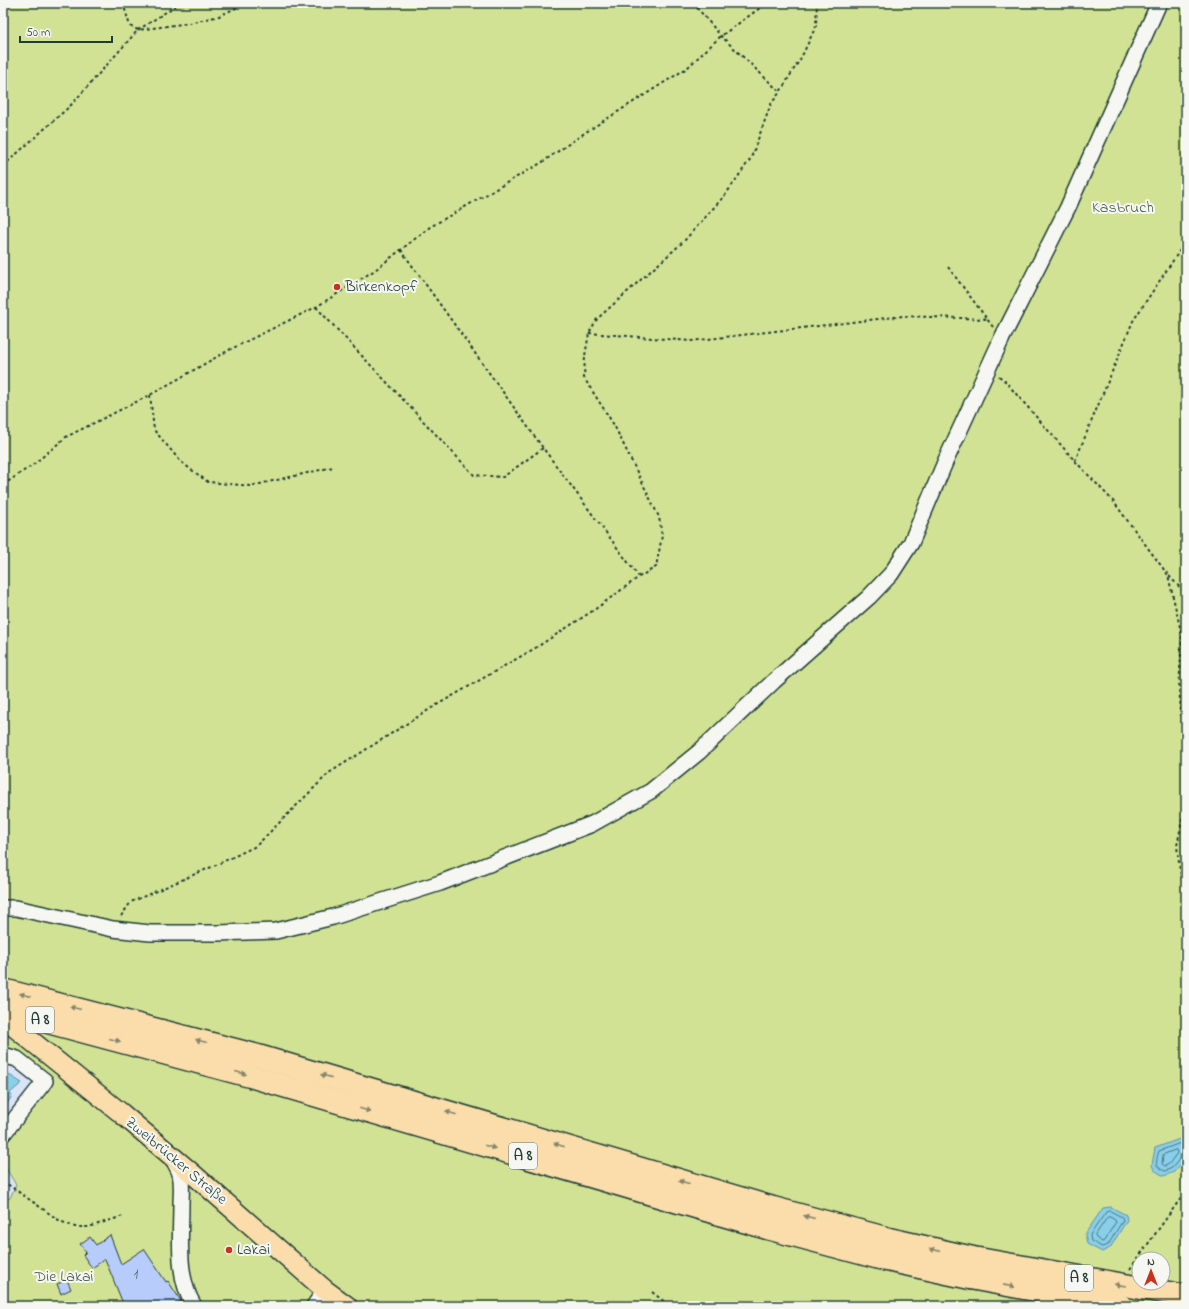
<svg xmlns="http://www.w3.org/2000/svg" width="1189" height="1309" font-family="'Indie Flower',sans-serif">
  <rect width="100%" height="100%" fill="#eaeef4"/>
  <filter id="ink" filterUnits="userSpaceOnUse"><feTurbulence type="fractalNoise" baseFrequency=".025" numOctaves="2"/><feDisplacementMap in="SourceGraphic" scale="8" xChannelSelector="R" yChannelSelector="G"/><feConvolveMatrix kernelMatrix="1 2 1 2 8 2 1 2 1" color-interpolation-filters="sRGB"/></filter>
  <g filter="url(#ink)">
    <g fill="#dbe4f6">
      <path d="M3,1054L37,1077L40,1092L3,1132Z"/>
      <path d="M3,1163L16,1185L10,1198L3,1200Z"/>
    </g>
    <path fill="#d2e295" stroke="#789064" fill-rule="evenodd" d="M3,3H1186V1306H3V1200L10,1198L16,1185L3,1163V1132L40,1092L37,1077L3,1054ZM1139,1259H1163V1283H1139Z"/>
    <g fill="#89ceea" stroke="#5f94a1">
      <path d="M3,1071L22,1083L10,1093L12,1096L6,1105H3Z"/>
      <path d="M1185,1137L1186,1138V1157L1174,1172L1164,1176L1154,1170L1152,1165L1155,1148Z"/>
      <path d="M1111,1207L1126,1215L1127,1220L1110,1248L1102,1252L1087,1244L1085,1234L1103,1208Z"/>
    </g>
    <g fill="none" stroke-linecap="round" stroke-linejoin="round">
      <g stroke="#49777d" stroke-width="1">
        <path d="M1186,1141L1159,1151C1156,1161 1154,1167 1165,1171L1172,1168L1182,1156L1186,1155"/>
        <path d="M1176,1150L1177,1153L1169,1164L1165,1166L1162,1164L1163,1155Z"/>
        <path d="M1110,1211L1122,1217L1123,1220L1108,1245L1102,1247L1091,1241L1090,1235L1106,1212Z"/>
        <path d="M1108,1217H1110L1115,1220L1116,1222L1104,1241L1102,1242L1096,1238L1095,1236Z"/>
      </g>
    </g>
    <g fill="#b8ccfc" stroke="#1f3d34">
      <path d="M110,1235L121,1264L144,1249L166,1282L168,1281L181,1301L173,1306H124L105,1259L92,1268L83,1255L86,1252L80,1244L90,1237L96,1245Z"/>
      <path d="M67,1280L71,1289L61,1294L57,1284Z"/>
    </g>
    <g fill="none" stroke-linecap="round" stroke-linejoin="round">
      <g stroke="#1f3d34" stroke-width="18">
        <g id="minor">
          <path d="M3,908H16L113,929L150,933H218L276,931L333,917L440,883L592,824L651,791L699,752L774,681L869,597L891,574L911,543L946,460L1002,338L1068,207L1159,3"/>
          <path d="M3,1055L17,1059L45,1081L3,1134"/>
          <path d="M172,1157C174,1162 177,1166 179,1171C183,1181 181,1194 181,1204C181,1237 176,1277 194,1306"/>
          <path d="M314,1306L325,1290"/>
        </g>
      </g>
      <g stroke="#1f3d34" stroke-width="22">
        <path id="major" d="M3,1018L121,1113L194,1175L325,1290L347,1306"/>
      </g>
      <g stroke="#1f3d34" stroke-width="25">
        <g id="highway">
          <path d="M3,990L258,1056L773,1208L889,1239L973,1258"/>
          <path d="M3,1010L250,1076L767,1228L887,1260L970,1278"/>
        </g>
      </g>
      <g stroke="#1f3d34" stroke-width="2" stroke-dasharray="3 3" stroke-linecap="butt">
        <path d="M123,3L130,26L138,30L189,23L219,16L246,3"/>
        <path d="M693,3L721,36L780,92"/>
        <path d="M3,166L71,105L138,30L180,3"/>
        <path d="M401,250L543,448L639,577"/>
        <path d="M948,267L993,327"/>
        <path d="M316,307L474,475L503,477L543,448"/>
        <path d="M589,333L691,341L903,316L987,319"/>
        <path d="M999,376L1004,380L1075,461L1113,501L1168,575L1182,636L1179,689L1186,758"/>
        <path d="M150,395L154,430L181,462L208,482L251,486L333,467"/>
        <path d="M1075,461L1133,321L1186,241"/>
        <path d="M3,485L34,464L66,437L150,395L229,350L316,307L375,270L430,227L541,163L586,132L687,68L721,36L767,3"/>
        <path d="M1169,576L1186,594"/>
        <path d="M1182,715L1186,708"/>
        <path d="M1186,801L1177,846L1180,871L1186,893"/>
        <path d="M121,916L131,902L216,865L256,846L329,773L430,709L537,647L594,610L639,577L656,567L662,536L659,517L614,425L584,378L585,356L589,333L597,319L684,241L726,194L751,158L771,104L780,92L802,56L816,26L817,3"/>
        <path d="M3,1181L60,1221L75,1227H89L123,1216"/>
        <path d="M1130,1269L1186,1191"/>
        <path d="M652,1292L670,1306"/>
      </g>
      <use href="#minor" stroke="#f6f6f2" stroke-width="15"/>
      <use href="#major" stroke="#faddab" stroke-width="19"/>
      <use href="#highway" stroke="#faddab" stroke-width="22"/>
      <g stroke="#1f3d34" stroke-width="25" stroke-linecap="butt">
        <g id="highway-bridge">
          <path d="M973,1258L1186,1296"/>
          <path d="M970,1278L1121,1306"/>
        </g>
      </g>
      <use href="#highway-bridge" stroke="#faddab" stroke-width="22"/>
    </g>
    <defs><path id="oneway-solid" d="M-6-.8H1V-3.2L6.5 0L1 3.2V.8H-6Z"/></defs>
    <g fill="#82856a">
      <use href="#oneway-solid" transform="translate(25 995) rotate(-165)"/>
      <use href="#oneway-solid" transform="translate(75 1008) rotate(-166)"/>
      <use href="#oneway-solid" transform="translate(115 1040) rotate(15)"/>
      <use href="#oneway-solid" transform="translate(201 1041) rotate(-165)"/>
      <use href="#oneway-solid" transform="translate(241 1073) rotate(15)"/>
      <use href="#oneway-solid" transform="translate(326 1076) rotate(-164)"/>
      <use href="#oneway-solid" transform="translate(365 1110) rotate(16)"/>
      <use href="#oneway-solid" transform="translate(451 1113) rotate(-164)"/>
      <use href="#oneway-solid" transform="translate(559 1145) rotate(-163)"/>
      <use href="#oneway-solid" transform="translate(490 1147) rotate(16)"/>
      <use href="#oneway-solid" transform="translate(684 1182) rotate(-164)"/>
      <use href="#oneway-solid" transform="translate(809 1217) rotate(-165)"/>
      <use href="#oneway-solid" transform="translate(935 1250) rotate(-167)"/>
      <use href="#oneway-solid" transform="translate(1120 1285) rotate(-171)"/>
      <use href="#oneway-solid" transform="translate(1009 1286) rotate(11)"/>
    </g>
  </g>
  <g fill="#c8321e" stroke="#f6f6f2" stroke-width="1.5">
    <circle cx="337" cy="287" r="4"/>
    <circle cx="229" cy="1250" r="4"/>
  </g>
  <g text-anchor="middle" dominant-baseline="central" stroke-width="4" stroke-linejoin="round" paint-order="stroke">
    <g font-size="14" fill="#456166">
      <text x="136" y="1274">1</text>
    </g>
    <g fill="#f6f6f2" stroke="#60746d" stroke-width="1">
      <rect x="26" y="1007" width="28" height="26" rx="3"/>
      <rect x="509" y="1143" width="28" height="26" rx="3"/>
      <rect x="1065" y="1265" width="28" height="26" rx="3"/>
    </g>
    <g font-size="15" font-weight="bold" fill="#1f3d34">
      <text x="40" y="1020">A 8</text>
      <text x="523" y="1156">A 8</text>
      <text x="1079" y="1278">A 8</text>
    </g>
    <g font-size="16" fill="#435e47" stroke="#f6f6f2">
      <text x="1123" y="208">Kasbruch</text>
      <text x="64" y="1277">Die Lakai</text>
    </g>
    <g font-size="16" fill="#1f3d34" stroke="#f6f6f2" text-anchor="start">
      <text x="345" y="287">Birkenkopf</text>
      <text x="237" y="1250">Lakai</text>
    </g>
    <g font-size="16" fill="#1f3d34" stroke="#f6f6f2">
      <text transform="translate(176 1161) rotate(40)">Zweibrücker Straße</text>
    </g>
  </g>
  <rect width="1189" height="1309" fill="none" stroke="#f6f6f2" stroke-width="16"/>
  <rect x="8" y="8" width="1173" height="1293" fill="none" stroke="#1f3d34" stroke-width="1.5" filter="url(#ink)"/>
  <g transform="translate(1151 1271)"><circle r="19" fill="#f6f6f2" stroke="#a0aca6"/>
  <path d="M0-3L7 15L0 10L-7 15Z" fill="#c8321e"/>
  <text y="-6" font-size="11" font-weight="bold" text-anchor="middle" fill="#1f3d34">N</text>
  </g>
  <path d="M20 36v6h92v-6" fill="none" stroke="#1f3d34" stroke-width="2"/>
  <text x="26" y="36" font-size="12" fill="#1f3d34" stroke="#f6f6f2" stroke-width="3" paint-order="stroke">50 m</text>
</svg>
